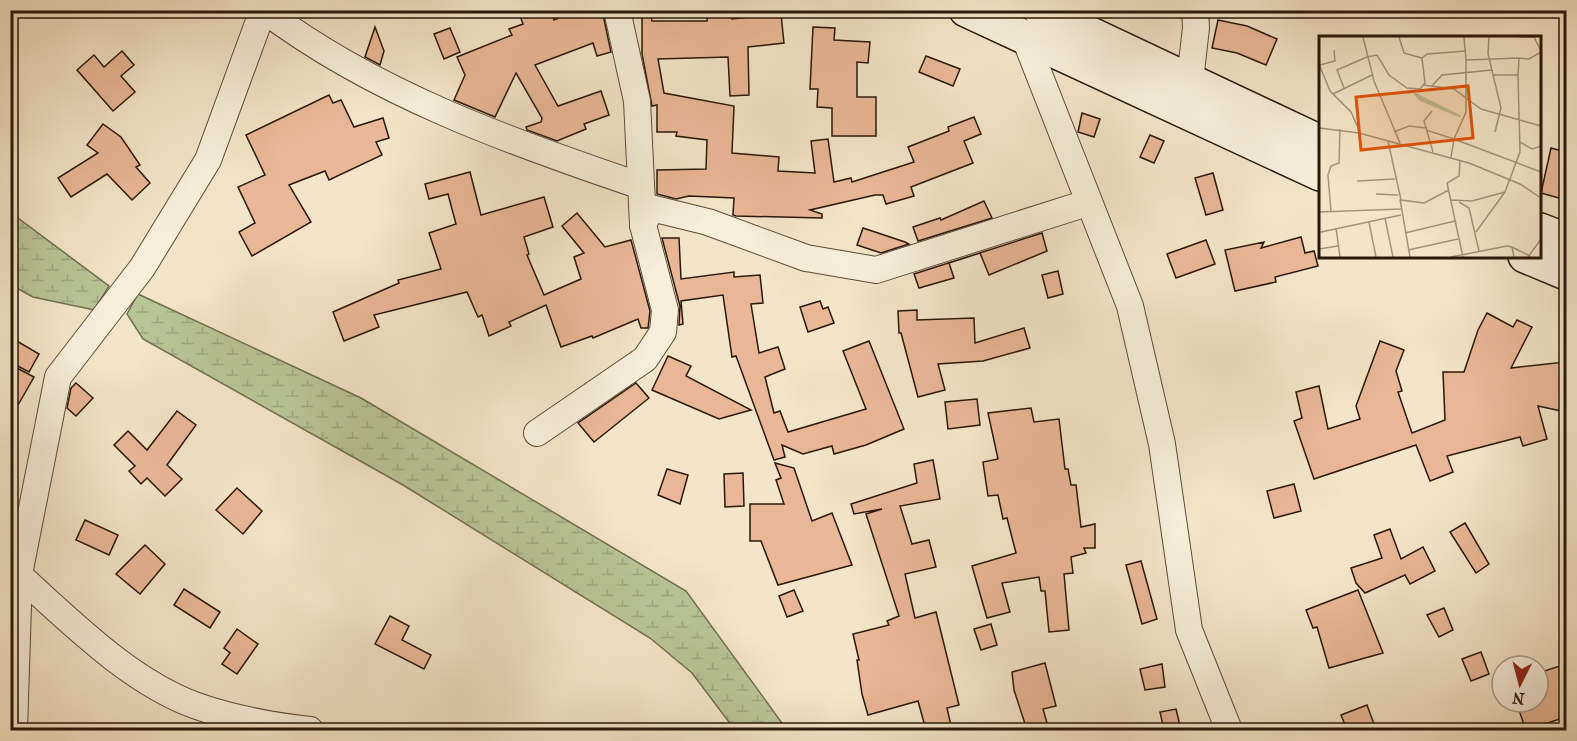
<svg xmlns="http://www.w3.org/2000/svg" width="1577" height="741" font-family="'IM FELL French Canon',serif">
  <defs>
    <pattern id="wetland-marsh" width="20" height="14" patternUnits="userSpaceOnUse" patternTransform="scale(1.5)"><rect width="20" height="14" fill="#b9c597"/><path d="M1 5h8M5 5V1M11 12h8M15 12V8" fill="none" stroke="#9fa881"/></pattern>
  </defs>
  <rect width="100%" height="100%" fill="#f3e5c7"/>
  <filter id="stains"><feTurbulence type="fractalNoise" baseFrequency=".00333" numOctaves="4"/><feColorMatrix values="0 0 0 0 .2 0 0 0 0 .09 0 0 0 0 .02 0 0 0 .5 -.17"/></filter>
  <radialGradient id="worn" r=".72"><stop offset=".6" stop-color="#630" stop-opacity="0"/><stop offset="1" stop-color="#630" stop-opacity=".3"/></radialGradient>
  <g fill="url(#wetland-marsh)" stroke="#716e50" stroke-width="1.5">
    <path d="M10,212L109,286L94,310L33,297L11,285Z"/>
    <path d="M138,294L361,398L686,591L787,730H735L692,673L650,638L403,485L143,339L127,314Z"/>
  </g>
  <g fill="#eab796" stroke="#291809" stroke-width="1.5">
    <path d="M518,10H550L554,20L576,10H602L611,52L597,56L593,43L535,65L558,106L601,91L609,115L584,124L586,129L557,141L527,130L526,127L541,122L542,118L516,73L495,117L454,100L465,75L457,57L512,35L509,29L523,24Z"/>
    <path d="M708,10H733L732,19L781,14L784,43L748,47L749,95L730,96L728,57L658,59L664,93L734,106L732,153L779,157L778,171L815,173L811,141L828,139L834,182L851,178L852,182L914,162L908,147L949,131L948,127L974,117L981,134L964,141L973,163L911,187L914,196L886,204L883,195H875L810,210L822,214V218L736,216L733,215L734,198L689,196L676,199L657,194V170L706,169L707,140L676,136L677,132H657V105L652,106L642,54V16L651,15L652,21H707Z"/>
    <path d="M1218,20L1247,26L1277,39L1266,65L1237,53L1212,48Z"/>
    <path d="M375,27L384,51L380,65L365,57Z"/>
    <path d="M813,27L835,28L834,40L870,42L868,63L857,62V97H876V136H832V108L817,107L818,89H810Z"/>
    <path d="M450,28L460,52L444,59L434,34Z"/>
    <path d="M122,51L134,65L121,76L135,92L113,111L77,70L94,55L104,67Z"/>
    <path d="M926,56L960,69L953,86L919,72Z"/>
    <path d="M329,95L333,103L341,100L354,127L383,118L389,138L376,142L382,155L329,180L325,171L289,185L311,222L252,256L239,232L255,223L238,187L265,175L246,135Z"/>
    <path d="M1082,113L1100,119L1094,137L1078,132Z"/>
    <path d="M103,124L121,137L140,165L136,167L150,183L132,200L107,174L71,197L58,178L98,153L87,145Z"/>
    <path d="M1150,135L1164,141L1154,163L1140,157Z"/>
    <path d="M1551,148L1566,152V200L1541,193Z"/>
    <path d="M470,172L481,215L544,197L553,227L524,237L529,254L527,255L544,295L581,279L574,257L584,253L562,226L577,213L605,247L631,240L650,311L648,328H641L638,319L593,338L592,336L561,347L546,305L509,322L511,326L489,336L482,315L478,317L467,292L374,315L379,327L344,341L333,312L399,283L398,280L441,269L429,233L456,224L448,194L429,199L425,184Z"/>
    <path d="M1213,173L1223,210L1206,215L1195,178Z"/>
    <path d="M984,201L992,218L918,241L913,227L940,218L941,220Z"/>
    <path d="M863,228L905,242L909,244L881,253L857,245Z"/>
    <path d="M1042,233L1047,251L989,275L980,253L949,263L954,278L919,288L914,274Z"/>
    <path d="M1301,237L1305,253L1314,251L1318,266L1275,277L1276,282L1235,291L1225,250L1264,242L1261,248Z"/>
    <path d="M662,238H679L681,279L734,272V277L760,275L763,303L751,304L759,353L778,347L785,369L765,377L774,413L780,411L788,432L866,409L843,351L869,341L904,429L866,445L834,454L832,446L803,454L782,445L785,457L774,460L736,356L732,357L723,295L681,301L683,324L679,325L680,306Z"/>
    <path d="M1206,240L1215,264L1176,278L1167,254Z"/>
    <path d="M1058,271L1063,294L1048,298L1042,275Z"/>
    <path d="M820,301L823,309L828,307L834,323L808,332L800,307Z"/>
    <path d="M917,310V320L974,318L975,343L1024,328L1030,348L983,361L938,364L945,390L918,397L901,333H899L898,311Z"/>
    <path d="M1487,313L1513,327L1517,320L1532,327L1511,368L1565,362L1566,412L1538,406L1547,439L1523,446L1520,437L1447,456L1453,472L1430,481L1416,445L1314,479L1294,421L1302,418L1296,392L1319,386L1328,429L1360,419L1356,406L1380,341L1404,350L1396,371L1402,391L1398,392L1412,433L1445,420L1443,372H1464L1478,330Z"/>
    <path d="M10,337L39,354L29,372L10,362Z"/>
    <path d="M668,356L691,366L686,376L751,410L719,419L652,390Z"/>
    <path d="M15,367L34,377L10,419V375Z"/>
    <path d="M76,383L93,398L76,416L67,408L71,388Z"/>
    <path d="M636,383L649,398L594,442L578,423Z"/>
    <path d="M977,399L980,425L948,429L945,402Z"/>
    <path d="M1031,408L1034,422L1059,419L1065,469H1068L1071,485H1076L1081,527L1095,524V548H1084L1086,553L1071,557L1073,573L1064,574L1069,630L1049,632L1045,591H1041L1039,577L1002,583L1010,612L987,618L972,566L1016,553L1007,518L1003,519L998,495L988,496L983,462L998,459L988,413Z"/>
    <path d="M177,411L196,425L167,465L182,479L165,496L147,478L141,484L129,471L135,466L114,445L128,431L147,450Z"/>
    <path d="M933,460L940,499L900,506L912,544L929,540L936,567L905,574L915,618L936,612L959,705L947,708L952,730H926L918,701L868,715L862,694L857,660H859L853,634L889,625L887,621L899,616L866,514L882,509L854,514L851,504L917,483L914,464Z"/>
    <path d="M775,463L794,468L812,521L832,513L852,565L778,585L761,541H750V504H784L776,480L781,478Z"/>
    <path d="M667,469L688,475L680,504L658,495Z"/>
    <path d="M743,473L744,506L725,507L724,474Z"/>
    <path d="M1294,484L1301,511L1274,518L1267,491Z"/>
    <path d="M237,488L262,511L243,534L216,510Z"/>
    <path d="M85,520L118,535L109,555L76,540Z"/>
    <path d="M1465,523L1489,564L1476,573L1450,532Z"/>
    <path d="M1390,529L1401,559L1423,547L1435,571L1410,584L1405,575L1365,593L1356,583L1351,568L1382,558L1374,535Z"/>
    <path d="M145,545L165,564L140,594L116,574Z"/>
    <path d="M1141,561L1157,619L1142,624L1126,565Z"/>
    <path d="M184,589L220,612L210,628L174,605Z"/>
    <path d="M794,590L803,611L787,617L779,596Z"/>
    <path d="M1358,590L1383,653L1329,668L1317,627L1313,628L1306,610Z"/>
    <path d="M1444,608L1453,630L1439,637L1427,615Z"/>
    <path d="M390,616L409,626L402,640L431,655L424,669L375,644Z"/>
    <path d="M991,624L997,645L981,650L974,629Z"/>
    <path d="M237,629L258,644L237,674L222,664L230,653L224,648Z"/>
    <path d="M1481,652L1489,674L1471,681L1462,659Z"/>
    <path d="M1045,663L1056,706L1043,709L1049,730H1027L1014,690L1012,672Z"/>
    <path d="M1162,664L1165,687L1145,690L1140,669Z"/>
    <path d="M1566,664V717L1526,730L1516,702H1538V673Z"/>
    <path d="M1367,705L1374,724L1357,730H1347L1341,715Z"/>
    <path d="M1176,709L1181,730H1164L1160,712Z"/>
  </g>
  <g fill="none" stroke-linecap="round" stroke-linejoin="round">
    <g stroke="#5c4b38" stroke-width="28">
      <g id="street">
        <path d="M264,10C375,94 511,142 641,186"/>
        <path d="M1024,36L1130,306L1162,444L1189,630L1229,730"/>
        <path d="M1190,80L1196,28L1195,10"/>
        <path d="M643,225L651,208L708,222L806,258L876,270L1087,203"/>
        <path d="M537,433L645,359L663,332L665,310L643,225L637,101L617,10"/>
        <path d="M10,567C65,616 127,681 197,706C231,718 274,726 310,730"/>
        <path d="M14,730L19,574L58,377L142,268L208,160L263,10"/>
      </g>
    </g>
    <g stroke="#291809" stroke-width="36">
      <g id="secondary">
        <path d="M966,10L1320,174"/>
        <path d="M1040,10L1320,142"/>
        <path d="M1540,230L1566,240"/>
        <path d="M1525,256L1566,273"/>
      </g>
    </g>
    <use href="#street" stroke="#f7eedb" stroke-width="26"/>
    <use href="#secondary" stroke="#f7eedb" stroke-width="33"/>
  </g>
  <g transform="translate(1319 36)">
    <rect width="222" height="222" fill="#f3e5c7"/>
    <path d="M91,54L141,79L142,82L101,65Z" fill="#b9c597"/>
    <path fill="none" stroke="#a2937b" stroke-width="1.5" d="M44,1L55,45L81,107M80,1L85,17L103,22M145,1L147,24L200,22M170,1L169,18L182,72L176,96M200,1H215L222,15M147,24V76L135,103L222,136M0,28L11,55L32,76L40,94M1,29L16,25L15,14M174,39H199L200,22L210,23L222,16M104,49L135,53L162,73L222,90M112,51L123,39L173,34M25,52L18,34L48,21L58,19L70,39L88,52L101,53L106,47L103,22L108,18L147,15M14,58L53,39M113,75L105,85L114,116M0,92L40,97L150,127L201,148L222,162M107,94L135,103L132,121M75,96L90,90L107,92M69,105L82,164L105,167L130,154M201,106L213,113L222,110M141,125L140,140L128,147L144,221M38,145L76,143M57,158L79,159M81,163L91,221M132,164L153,165L186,156M140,166L150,172L160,215M0,176L82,173M12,176L9,139L12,130L20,127L21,93M66,182L74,221M50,186L57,221M17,192L21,221M2,196L82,179M157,196L186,156L201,116L199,39M86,197L136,185M193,211L211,220M0,213L19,210M89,214L139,203M132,221L188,210L193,211L195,221M209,221L222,203"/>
    <path fill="#de560c" fill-opacity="0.15" stroke="#de560c" stroke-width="3" d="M149,50L154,102L42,114L37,61Z"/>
    <rect width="222" height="222" fill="none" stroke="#291809" stroke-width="3"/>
  </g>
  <rect width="1577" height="741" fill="none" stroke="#f3e5c7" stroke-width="36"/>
  <rect x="12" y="12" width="1553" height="717" fill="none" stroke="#291809" stroke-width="3"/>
  <rect x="18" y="18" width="1541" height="705" fill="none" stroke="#291809" stroke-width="1.5"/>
  <g transform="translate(1520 684) rotate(186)"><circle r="28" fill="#f7eedb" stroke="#a59887" stroke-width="1.5"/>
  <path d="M0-4.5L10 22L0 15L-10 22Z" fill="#8f2418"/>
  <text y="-9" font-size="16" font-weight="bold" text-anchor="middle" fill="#291809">N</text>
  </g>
  <rect width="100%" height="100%" filter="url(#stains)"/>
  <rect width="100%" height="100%" fill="url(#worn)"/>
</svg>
